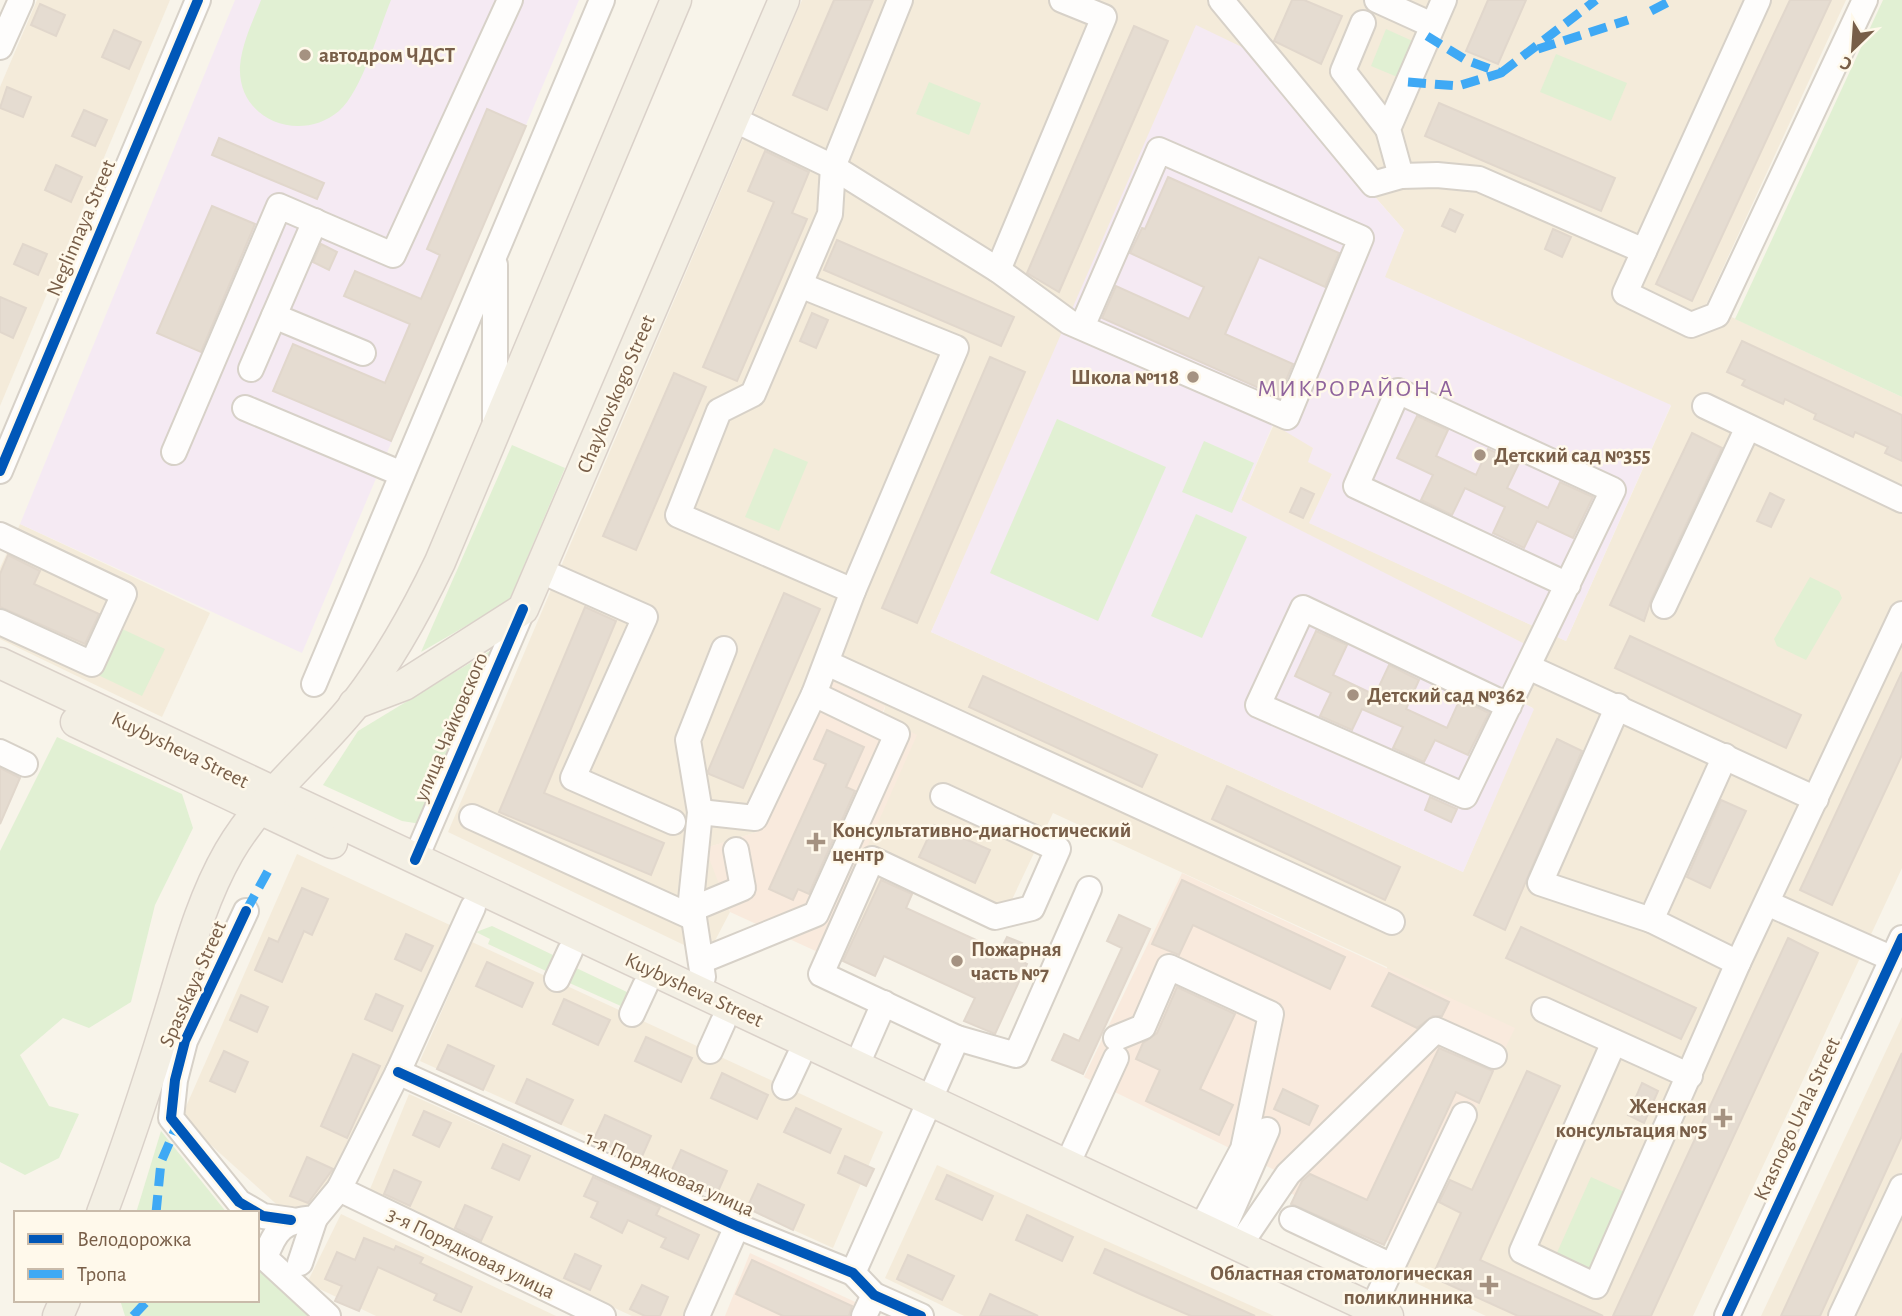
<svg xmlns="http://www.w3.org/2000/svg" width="1902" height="1316" font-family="'Alegreya Sans',sans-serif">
  <rect width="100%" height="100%" fill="#f8f4ea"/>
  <g fill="#f4ebda" fill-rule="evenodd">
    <path d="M37,0H170L0,406V87Z"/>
    <path d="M802,0H1846L1706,305L1902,397V868L1693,1316H1486L1407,1279L1387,967L1053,813L1008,908L924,871L875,976L822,950L885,707L831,682L757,832L706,848L730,912L707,956L448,832ZM1245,48L1404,230L1384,277L1671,406L1566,641L1310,523L1332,474L1314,448L1274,424L1241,500L1276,520L1503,692L1533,708L1463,872L931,632L1069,322Z"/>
    <path d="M20,524L210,613L162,717L0,639V568Z"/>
    <path d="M297,854L452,926L320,1209L284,1211L181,1118Z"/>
    <path d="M472,942L883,1132L833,1248L420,1061Z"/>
    <path d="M1902,1017V1316H1761Z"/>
    <path d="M409,1094L724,1234L687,1316H632L368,1194Z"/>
    <path d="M937,1165L1274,1316H964L885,1278Z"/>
    <path d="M341,1214L556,1316H376L307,1283Z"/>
  </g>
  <g fill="#f9eadd">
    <path d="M831,681L885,706L881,717L917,735L820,953L730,912L705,848L757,832Z"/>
    <path d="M1182,873L1515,1028L1407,1250L1280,1188L1285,1175L1084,1077Z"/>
    <path d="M750,1253L879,1313L878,1316H725Z"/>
  </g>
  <g fill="#f5eaf3">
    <path d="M235,0H579L302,653L20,524Z"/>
    <path d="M1196,25L1244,48L1404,230L1385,277L1671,405L1566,641L1309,523L1332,474L1308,462L1313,448L1273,424L1241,500L1527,645L1503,692L1534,709L1463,872L931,632Z"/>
  </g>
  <g fill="#e1f0d3">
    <path d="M261,0H391C379,29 362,91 339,111C300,144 237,120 240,66C242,43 253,21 261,0Z"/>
    <path d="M1883,0H1902V397L1735,319Z"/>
    <path d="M1386,29L1417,43L1402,79L1371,66Z"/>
    <path d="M1556,54L1627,83L1611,121L1540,92Z"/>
    <path d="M929,82L981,103L969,135L916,114Z"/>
    <path d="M1057,419L1166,467L1098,621L990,573Z"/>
    <path d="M1204,441L1254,463L1232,513L1182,492Z"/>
    <path d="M512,445L565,468L509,601L421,652Z"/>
    <path d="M774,448L808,462L779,531L745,517Z"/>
    <path d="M1196,514L1247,537L1202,638L1151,616Z"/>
    <path d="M1810,577L1839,591L1842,598L1806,660L1777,646L1774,639Z"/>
    <path d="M118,627L165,649L142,696L96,674Z"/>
    <path d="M503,643L421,824L402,821L323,785L358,731Z"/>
    <path d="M57,737L182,794L193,828L155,905L131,1002L89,1028L63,1018L20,1055L49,1106L79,1114L59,1158L25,1175L0,1162V851Z"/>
    <path d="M492,926L553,955L546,971L488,944L490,939L476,932Z"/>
    <path d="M572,966L629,993L623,1007L565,981Z"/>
    <path d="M161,1131L227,1213H136Z"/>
    <path d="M1591,1177L1629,1194L1593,1274L1555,1257Z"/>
    <path d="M257,1251L309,1316H125L120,1300H257Z"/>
  </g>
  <g fill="#e5dcd1" stroke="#e1d7cc" stroke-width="2">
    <path d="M834,0H873L827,110L793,95Z"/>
    <path d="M1292,0H1304L1342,16L1321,64L1274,41Z"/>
    <path d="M1488,0H1526L1498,64L1466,51Z"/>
    <path d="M1790,0H1831L1692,301L1656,284Z"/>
    <path d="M40,4L65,15L56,36L31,25Z"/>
    <path d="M1134,26L1168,41L1059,292L1027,273Z"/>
    <path d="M114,30L141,42L129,69L102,57Z"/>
    <path d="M7,87L31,97L23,117L0,108Z"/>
    <path d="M1439,103L1615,178L1601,211L1425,136Z"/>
    <path d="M487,109L526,126L391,441L273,391L293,344L385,383L410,324L344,296L355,271L421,299L440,255L427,249Z"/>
    <path d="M84,110L107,120L95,146L72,136Z"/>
    <path d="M219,138L324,183L317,199L212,155Z"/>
    <path d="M765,151L809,172L792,213L807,219L737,381L703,367L774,202L748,191Z"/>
    <path d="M56,165L82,177L71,202L45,190Z"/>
    <path d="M1168,177L1339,253L1325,287L1259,257L1225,334L1293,364L1279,397L1102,318L1116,286L1189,319L1204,287L1130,253L1142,228L1145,229Z"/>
    <path d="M212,206L255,224L201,352L157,333Z"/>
    <path d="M1450,209L1463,215L1455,232L1442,226Z"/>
    <path d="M1553,229L1571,237L1562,257L1545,249Z"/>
    <path d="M837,240L1014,317L1001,346L824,270Z"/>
    <path d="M23,244L47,254L38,275L14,264Z"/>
    <path d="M321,244L337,252L329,270L313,262Z"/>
    <path d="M0,297L26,308L13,338L0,332Z"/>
    <path d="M812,313L828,320L816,348L800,341Z"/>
    <path d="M1742,341L1902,415V461L1885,453L1888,447L1855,432L1853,437L1814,419L1816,414L1785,399L1783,404L1742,385L1745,380L1727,372Z"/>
    <path d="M990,357L1025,372L917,623L882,608Z"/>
    <path d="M674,373L706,387L636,550L603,536Z"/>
    <path d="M1417,416L1448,430L1436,456L1476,475L1488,449L1519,463L1507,488L1548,508L1560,482L1593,497L1573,538L1537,521L1524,548L1493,533L1505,507L1465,488L1452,515L1421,500L1433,475L1397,458Z"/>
    <path d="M1692,433L1722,448L1651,600L1644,621L1610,605Z"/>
    <path d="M1301,488L1314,494L1303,518L1290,512Z"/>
    <path d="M1770,493L1784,500L1771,527L1757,521Z"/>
    <path d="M8,555L40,571L34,584L99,614L85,644L0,607V574Z"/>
    <path d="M784,593L820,609L743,788L709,774L708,771Z"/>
    <path d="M585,607L616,621L544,793L664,843L651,875L499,812Z"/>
    <path d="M1316,631L1347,645L1333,675L1375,695L1389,665L1419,680L1406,709L1447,728L1460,699L1489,713L1468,755L1435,740L1424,762L1393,748L1403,727L1362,709L1352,730L1320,716L1331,693L1295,676Z"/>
    <path d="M1630,636L1801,715L1786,748L1615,668Z"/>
    <path d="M1902,672V755L1832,905L1800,890Z"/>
    <path d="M983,676L1157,755L1142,787L969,707Z"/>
    <path d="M827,730L864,747L846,787L855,791L809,894L798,889L793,900L769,889L826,764L814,759Z"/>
    <path d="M1557,739L1582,751L1505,930L1474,915Z"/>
    <path d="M0,768L20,778L0,824Z"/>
    <path d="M1227,786L1400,867L1385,900L1212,819Z"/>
    <path d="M1430,797L1457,809L1451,822L1425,810Z"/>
    <path d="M1721,800L1746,811L1710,888L1687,877Z"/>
    <path d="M934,825L990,850L975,883L919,857Z"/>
    <path d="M881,880L912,894L906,908L1000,951L1007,937L1022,943L1015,958L1027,964L995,1034L964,1021L975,998L884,956L875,976L843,961Z"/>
    <path d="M1182,880L1345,957L1330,989L1193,925L1179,955L1152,944Z"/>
    <path d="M302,888L328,899L312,935L304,931L282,982L255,970L269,938L278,942Z"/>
    <path d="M1119,915L1150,929L1083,1074L1052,1060L1064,1034L1079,1041L1122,948L1107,941Z"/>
    <path d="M1521,927L1696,1008L1681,1039L1506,958Z"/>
    <path d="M406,934L433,946L421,971L395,959Z"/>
    <path d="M1788,938L1818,953L1651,1316H1613Z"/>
    <path d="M487,962L533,983L522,1007L476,986Z"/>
    <path d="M1389,973L1449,1002L1442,1016H1433L1417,1028L1372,1006Z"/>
    <path d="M1177,987L1235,1014L1200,1089L1233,1105L1219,1135L1146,1101L1160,1070L1136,1059L1143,1043L1157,1033Z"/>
    <path d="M376,994L403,1006L392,1031L365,1019Z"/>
    <path d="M241,995L268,1007L257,1032L230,1020Z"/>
    <path d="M564,999L610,1020L598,1045L553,1024Z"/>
    <path d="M646,1037L692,1058L681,1082L635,1061Z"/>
    <path d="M448,1045L494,1066L483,1090L437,1069Z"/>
    <path d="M1439,1048L1493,1071L1479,1103L1456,1092L1384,1245L1291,1204L1302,1181L1310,1174L1367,1200Z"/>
    <path d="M224,1051L248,1062L235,1092L210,1081Z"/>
    <path d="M1902,1053V1136L1875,1195L1820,1316H1781Z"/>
    <path d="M353,1054L380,1066L347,1138L321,1126Z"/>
    <path d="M1527,1071L1560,1086L1480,1260L1603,1316H1518L1432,1277L1461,1213L1439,1202L1450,1180L1472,1190Z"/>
    <path d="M722,1073L768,1095L757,1119L711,1098Z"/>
    <path d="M527,1079L573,1100L561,1124L516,1103Z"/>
    <path d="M1642,1083L1658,1091L1644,1123L1628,1115Z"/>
    <path d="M1283,1089L1318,1106L1309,1125L1274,1109Z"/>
    <path d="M796,1108L841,1129L830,1153L784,1132Z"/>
    <path d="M424,1111L451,1123L439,1147L413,1135Z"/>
    <path d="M605,1115L651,1136L640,1161L594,1139Z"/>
    <path d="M503,1144L530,1156L519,1180L492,1168Z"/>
    <path d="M681,1150L727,1171L716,1196L670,1174Z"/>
    <path d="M845,1156L874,1169L866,1186L838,1173Z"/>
    <path d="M307,1157L333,1169L308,1203L290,1196Z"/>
    <path d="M394,1170L421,1182L410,1206L384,1194Z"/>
    <path d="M947,1175L993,1196L982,1220L936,1199Z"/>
    <path d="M593,1177L660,1207L656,1215L699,1235L688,1259L661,1247L666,1238L628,1220L622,1233L591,1217L598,1202L584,1196Z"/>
    <path d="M758,1184L804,1205L793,1230L747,1208Z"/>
    <path d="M465,1205L492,1217L481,1241L455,1228Z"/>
    <path d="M1027,1215L1073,1237L1062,1261L1016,1240Z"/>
    <path d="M364,1238L394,1250L396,1246L423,1258L420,1263L472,1287L461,1312L434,1300L437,1294L378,1267L359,1311L335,1301L342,1286L325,1279L337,1252L355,1260Z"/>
    <path d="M1105,1249L1169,1277L1255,1316H1191L1140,1294L1094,1273Z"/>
    <path d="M575,1254L601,1266L590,1290L564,1278Z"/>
    <path d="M908,1255L954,1276L942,1300L897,1279Z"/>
    <path d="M752,1260L852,1306L849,1316H783L736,1294Z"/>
    <path d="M642,1285L668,1297L660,1316H645L630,1309Z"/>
    <path d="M990,1294L1038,1316H980Z"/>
  </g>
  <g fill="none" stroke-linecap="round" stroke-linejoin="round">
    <g stroke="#d7d1c8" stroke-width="28">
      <g id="minor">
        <path d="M1221,0L1373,184L1401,176L1437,175L1479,179L1644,251"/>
        <path d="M1377,0L1432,25"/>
        <path d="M1758,0L1625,293L1691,325L1717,315L1865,0"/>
        <path d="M1363,23L1343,71L1388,129"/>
        <path d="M0,47L21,0"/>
        <path d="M733,119L833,167L998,270L1069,322L1287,417L1361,238L1159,150L1082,327"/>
        <path d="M1401,176L1388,129L1444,0"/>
        <path d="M998,270L1104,17L1062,0"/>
        <path d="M274,316L363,353"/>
        <path d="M251,369L315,221"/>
        <path d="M1705,406L1902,500"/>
        <path d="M245,408L402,474"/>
        <path d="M495,425V265"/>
        <path d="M174,452L279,206L393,255L510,0"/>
        <path d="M0,471L198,0"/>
        <path d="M0,535L124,594L92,664L0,622"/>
        <path d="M541,571L645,617L573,778L673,822"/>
        <path d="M853,591L678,515L719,411L753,394L830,214L833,167L900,0"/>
        <path d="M1664,606L1748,427"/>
        <path d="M827,663L1392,922"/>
        <path d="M1528,667L1816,799"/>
        <path d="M314,684L602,0"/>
        <path d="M1509,706L1303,608L1258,705L1465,796L1613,490L1398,391L1356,486L1568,585"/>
        <path d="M1618,706L1540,883L1651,920L1738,963"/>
        <path d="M0,752L25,764"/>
        <path d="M943,796L1058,849L1032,908L995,917L872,859L821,974L957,1038L1016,1055L1089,889"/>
        <path d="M700,812L755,818L814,694L853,591L956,348L800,285"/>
        <path d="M472,817L694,918"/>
        <path d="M415,860L523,609"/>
        <path d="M1767,903L1893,959"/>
        <path d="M690,910L743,888L736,850"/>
        <path d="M246,911L185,1041L175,1080L171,1118L239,1202L263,1216L291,1220"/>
        <path d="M1651,920L1725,756"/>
        <path d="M701,961L816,914L897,734L814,694"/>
        <path d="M703,977L694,918L690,910L700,812L688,740L724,649"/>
        <path d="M557,979L570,951"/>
        <path d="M1544,1010L1690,1076"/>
        <path d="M632,1014L645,986"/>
        <path d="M1116,1038L1143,1027L1169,967L1271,1014L1243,1149L1201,1228"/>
        <path d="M1614,1042L1522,1251L1596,1286L1738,963L1902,614"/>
        <path d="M710,1051L723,1022"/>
        <path d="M856,1067L884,1003"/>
        <path d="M398,1072L737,1226L853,1273L874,1295L921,1316"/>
        <path d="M785,1087L799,1057"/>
        <path d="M929,1101L957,1038"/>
        <path d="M1067,1165L1116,1058"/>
        <path d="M339,1189L603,1316"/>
        <path d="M1292,1219L1392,1266"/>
        <path d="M1220,1237L1267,1130"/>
        <path d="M1239,1246L1288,1174L1436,1030L1494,1056"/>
        <path d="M300,1263L315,1218"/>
        <path d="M853,1273L924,1114"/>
        <path d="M1372,1309L1464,1115"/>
        <path d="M328,1316L265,1258C276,1228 283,1221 315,1218L339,1189L398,1072L473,907"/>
        <path d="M697,1316L737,1226"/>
        <path d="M864,1316L874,1295"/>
        <path d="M1727,1316L1902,938"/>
        <path d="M1841,1316L1902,1187"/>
      </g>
    </g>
    <g stroke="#dad1c9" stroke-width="33">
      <g id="major">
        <path d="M0,663L1388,1316"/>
        <path d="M354,704L404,685L523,609L784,0"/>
        <path d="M76,722L332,843"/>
        <path d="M102,1213C126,1149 147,1086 167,1021C185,964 199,904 229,852C262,795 315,755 356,703C390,659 416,612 440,562L676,0"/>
        <path d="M58,1316L65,1300"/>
      </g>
    </g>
    <use href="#minor" stroke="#fefdfc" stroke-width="24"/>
    <use href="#major" stroke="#f3efe4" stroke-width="30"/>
    <g stroke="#3fa9f5" stroke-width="9" stroke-dasharray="18 9" stroke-linecap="butt">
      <path d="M1651,11L1672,0"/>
      <path d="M1538,49L1628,20"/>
      <path d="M1501,73L1596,0"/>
      <path d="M1408,82L1458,86L1501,73L1466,60L1427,36"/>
      <path d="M246,911L268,871"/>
      <path d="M156,1213L161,1162L177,1125"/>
      <path d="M133,1316L148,1300"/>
    </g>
    <g stroke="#fff9eb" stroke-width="15">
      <g id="cycleway">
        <path d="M0,471L198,0"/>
        <path d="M415,860L523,609"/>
        <path d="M246,911L185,1041L175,1080L171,1118L239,1202L263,1216L291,1220"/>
        <path d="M398,1072L737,1226L853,1273L874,1295L921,1316"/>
        <path d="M1727,1316L1902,938"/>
      </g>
    </g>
    <use href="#cycleway" stroke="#0057b8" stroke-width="10"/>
  </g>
  <g fill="#a59281" stroke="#fff9eb" stroke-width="2.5">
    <circle cx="305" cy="55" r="7"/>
    <circle cx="1193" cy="377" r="7"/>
    <circle cx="1480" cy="455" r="7"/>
    <circle cx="1353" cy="695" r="7"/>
    <path d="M812.5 831.5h7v7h7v7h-7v7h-7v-7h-7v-7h7z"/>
    <circle cx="957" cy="961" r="7"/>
    <path d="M1719.5 1107.5h7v7h7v7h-7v7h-7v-7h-7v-7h7z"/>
    <path d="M1485.5 1274.5h7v7h7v7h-7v7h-7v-7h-7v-7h7z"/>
  </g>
  <g text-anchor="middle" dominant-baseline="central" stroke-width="5" stroke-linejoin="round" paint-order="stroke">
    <g font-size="21" font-weight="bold" fill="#785e48" stroke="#fff9eb" text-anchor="start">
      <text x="319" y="55">автодром ЧДСТ</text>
      <text x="1179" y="377" text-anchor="end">Школа №118</text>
      <text x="1494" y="455">Детский сад №355</text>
      <text x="1367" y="695">Детский сад №362</text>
      <text x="832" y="830">Консультативно-диагностический<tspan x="832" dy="24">центр</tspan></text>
      <text x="971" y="949">Пожарная<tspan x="971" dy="24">часть №7</tspan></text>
      <text x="1707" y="1106" text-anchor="end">Женская<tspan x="1707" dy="24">консультация №5</tspan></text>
      <text x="1473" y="1273" text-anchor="end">Областная стоматологическая<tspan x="1473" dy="24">поликлинника</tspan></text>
    </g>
    <g font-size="21" fill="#785e48" stroke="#fff9eb">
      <text transform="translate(81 228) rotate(-67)">Neglinnaya Street</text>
      <text transform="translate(616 394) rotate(-67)">Chaykovskogo Street</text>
      <text transform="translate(451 727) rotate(-67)">улица Чайковского</text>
      <text transform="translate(180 750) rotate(26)">Kuybysheva Street</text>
      <text transform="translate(193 984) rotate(-66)">Spasskaya Street</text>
      <text transform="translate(694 990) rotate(25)">Kuybysheva Street</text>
      <text transform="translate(1797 1119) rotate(-65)">Krasnogo Urala Street</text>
      <text transform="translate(670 1174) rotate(24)">1-я Порядковая улица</text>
      <text transform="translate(471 1253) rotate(26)">3-я Порядковая улица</text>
    </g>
    <g font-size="24" letter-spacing="2" fill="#8f639c" stroke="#fff9eb">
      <text x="1356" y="389">МИКРОРАЙОН А</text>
    </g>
  </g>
  <rect x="14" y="1211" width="245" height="91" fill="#fff9eb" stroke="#c9bbaa" stroke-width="2"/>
  <rect x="28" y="1234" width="35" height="10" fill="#0057b8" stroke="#c9bbaa" stroke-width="2"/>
  <text x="77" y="1246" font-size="21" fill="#785e48">Велодорожка</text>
  <rect x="28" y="1269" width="35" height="10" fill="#3fa9f5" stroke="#c9bbaa" stroke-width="2"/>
  <text x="77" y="1281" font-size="21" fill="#785e48">Тропа</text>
  <g transform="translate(1853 49) rotate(205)" stroke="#fff9eb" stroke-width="5" paint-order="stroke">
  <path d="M0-5L12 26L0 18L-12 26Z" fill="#785e48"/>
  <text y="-10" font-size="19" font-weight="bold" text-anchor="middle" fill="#785e48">С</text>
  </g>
</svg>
